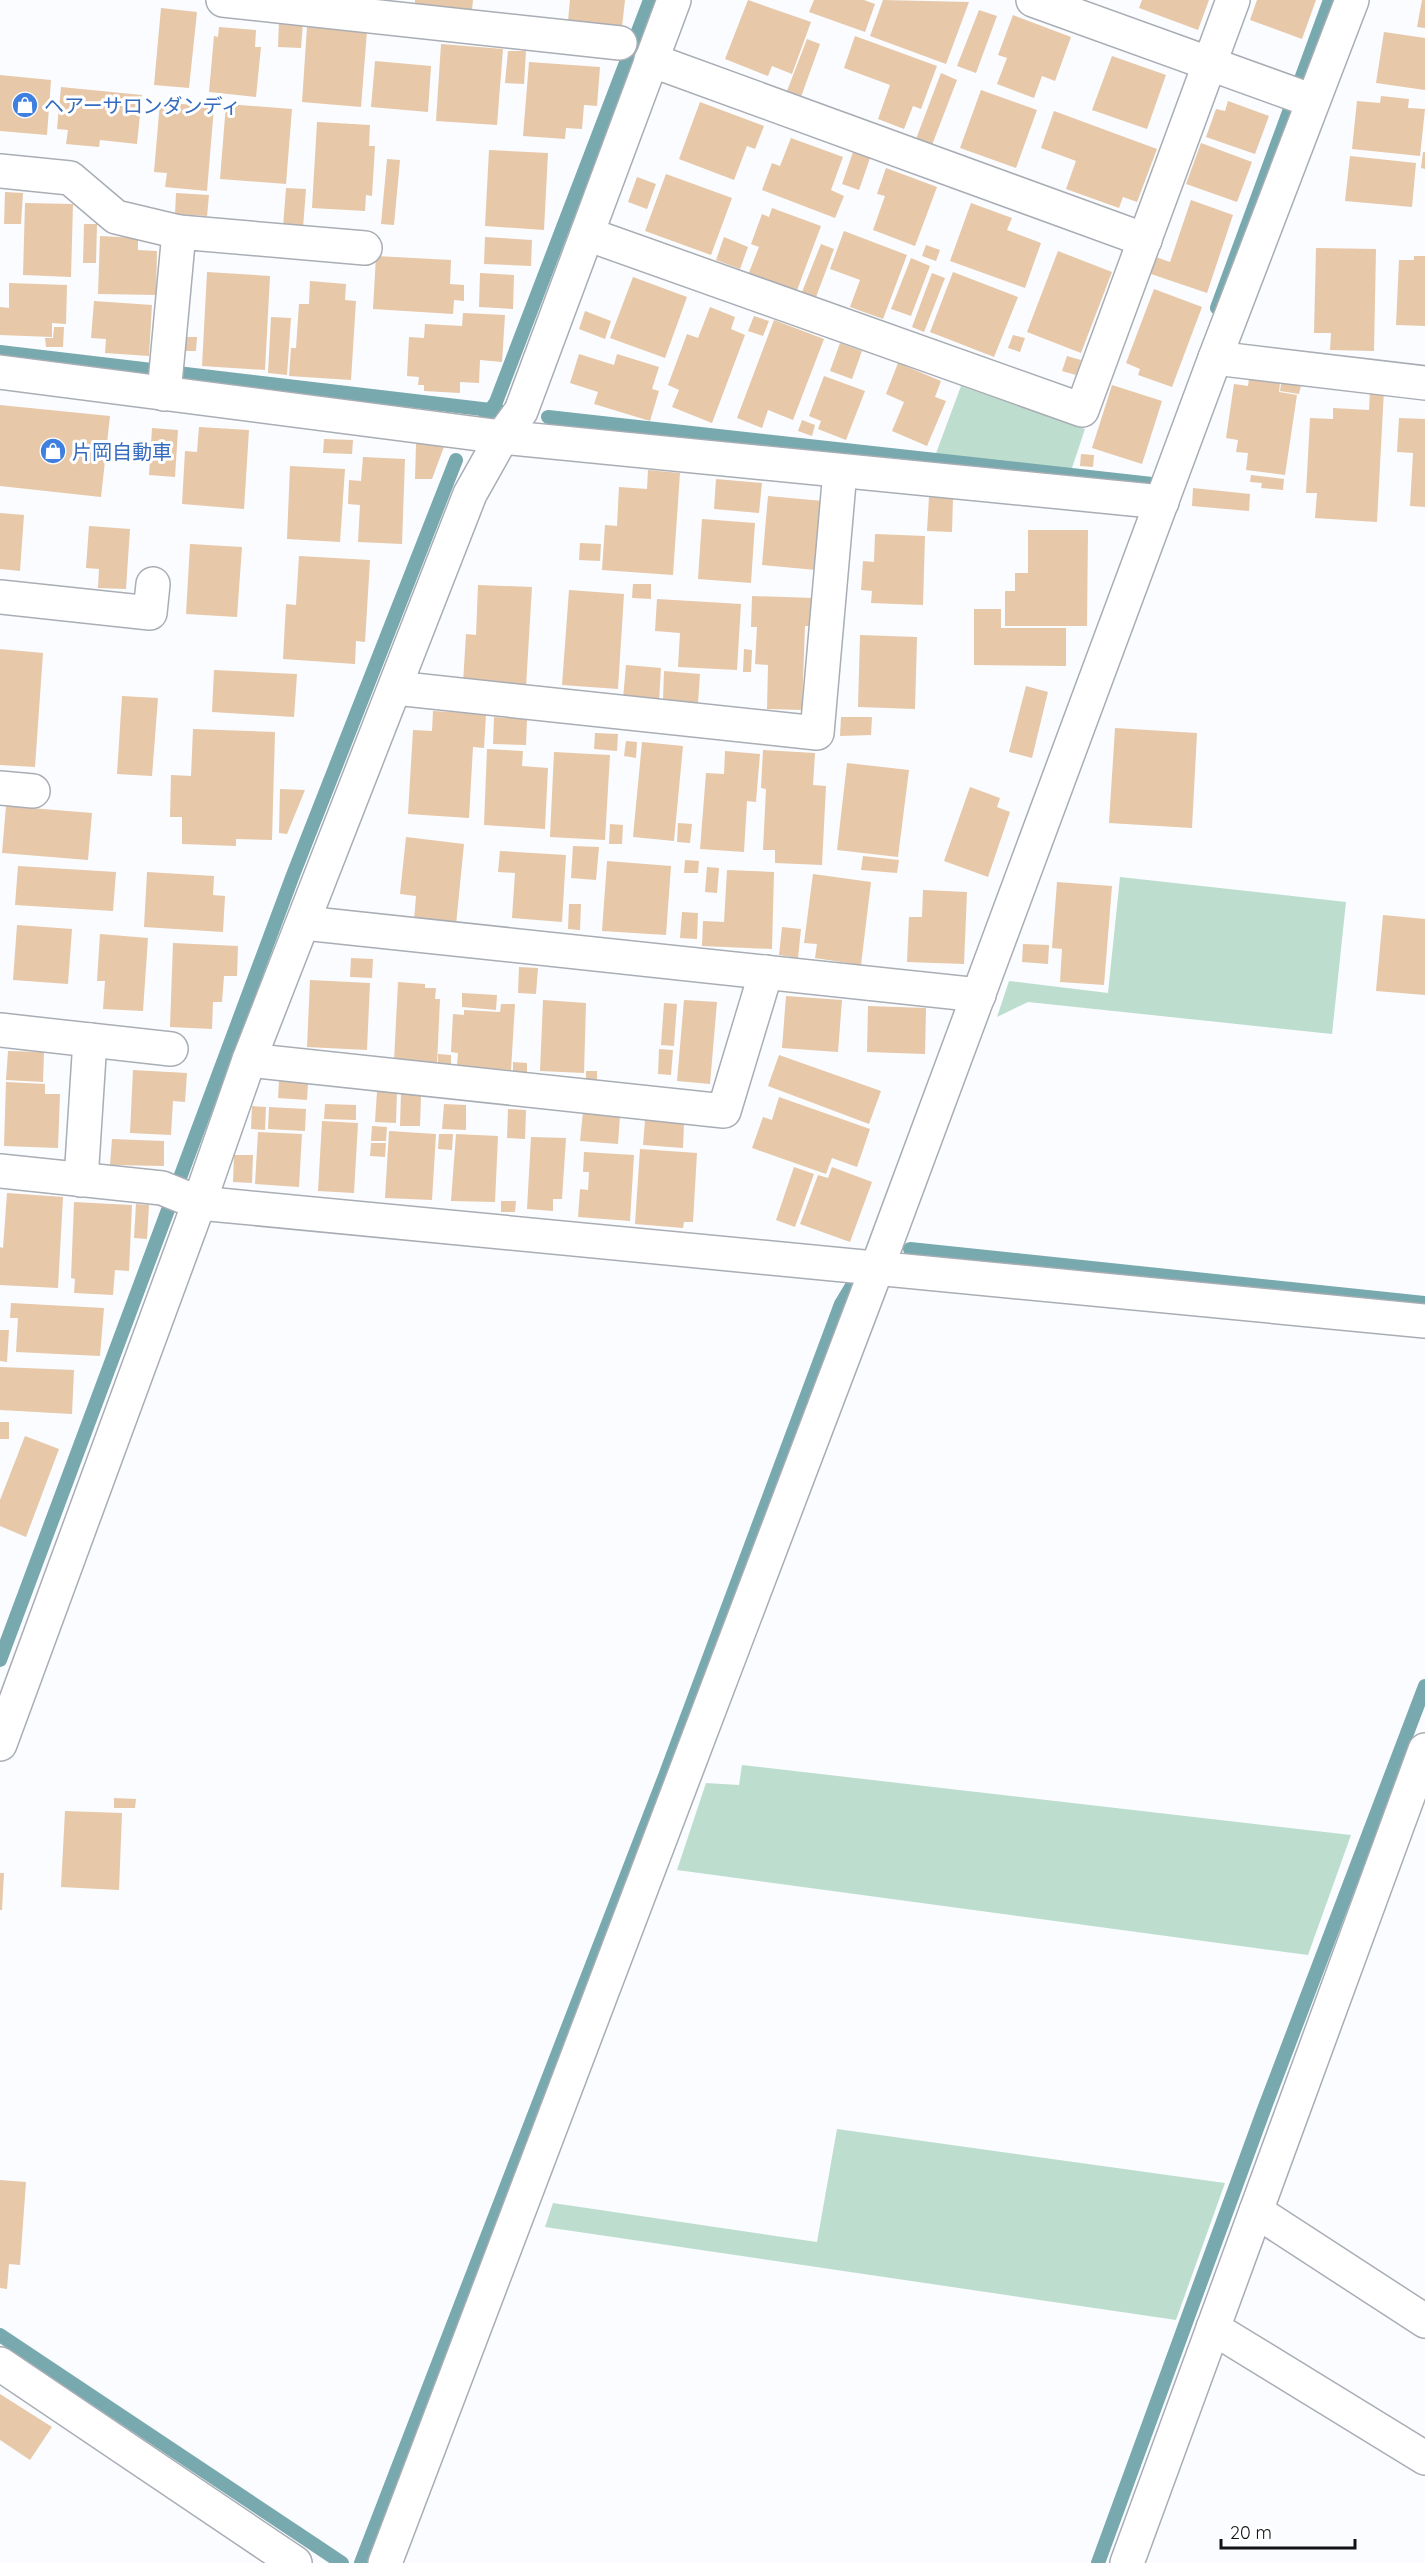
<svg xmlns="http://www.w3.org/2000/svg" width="1425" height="2563" font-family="Quicksand,'Noto Sans JP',sans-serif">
  <rect width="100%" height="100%" fill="#fafcff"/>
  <g fill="#bddece">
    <path d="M961,386L1085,429L1071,471L935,456Z"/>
    <path d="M1120,877L1346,902L1332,1034L1028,1002L997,1017L1009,981L1108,993Z"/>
    <path d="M742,1765L1351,1835L1308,1955L677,1870L706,1783L739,1785Z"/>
    <path d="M837,2129L1225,2183L1176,2320L545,2227L553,2203L817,2242Z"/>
  </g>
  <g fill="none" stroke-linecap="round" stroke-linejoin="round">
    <g stroke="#77a9ae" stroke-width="14">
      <path d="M1217,308L1330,0"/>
      <path d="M0,352L499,411"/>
      <path d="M486,416L496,402L650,0"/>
      <path d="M548,417L1152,484"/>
      <path d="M910,1249L1425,1303"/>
      <path d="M0,1660L293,875L456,460"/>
      <path d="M0,2335L342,2563"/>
      <path d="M361,2563L665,1776L841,1304L853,1284"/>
      <path d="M1098,2563L1263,2112L1425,1686"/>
    </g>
  </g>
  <g fill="#e7c8a9">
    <path d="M415,0H473L472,10L415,4Z"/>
    <path d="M570,0H625L622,27L568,21Z"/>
    <path d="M748,0L811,22L792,74L772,66L768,76L725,59Z"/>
    <path d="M814,0H864L875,4L865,32L809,12Z"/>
    <path d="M883,0L969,2L946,64L870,36Z"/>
    <path d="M1142,0H1209L1198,30L1139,8Z"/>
    <path d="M1257,0H1316L1302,39L1250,20Z"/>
    <path d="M1422,0H1425V28L1417,27Z"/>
    <path d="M161,8L197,12L189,88L154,85Z"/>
    <path d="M979,10L997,16L976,73L957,66Z"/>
    <path d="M1013,15L1071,37L1055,81L1042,76L1034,98L997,84L1007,58L998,55Z"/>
    <path d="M279,21L303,23L301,48L278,47Z"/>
    <path d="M219,27L256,30L255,47H261L256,97L209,92L214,36L218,37Z"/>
    <path d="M307,27L367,31L361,107L302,102Z"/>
    <path d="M1384,32L1425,38V90L1376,83Z"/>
    <path d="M855,36L937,66L921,109L913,106L904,129L878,119L890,85L844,68Z"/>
    <path d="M807,39L820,44L801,97L787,91Z"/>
    <path d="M441,44L503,49L497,125L436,121Z"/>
    <path d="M508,51H526L524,84L505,83Z"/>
    <path d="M1112,56L1166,75L1147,129L1092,110Z"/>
    <path d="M375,61L431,66L428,112L371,107Z"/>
    <path d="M529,62L600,67L597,106L584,105L582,129L566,128L565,139L523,136Z"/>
    <path d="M941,73L957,80L932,145L916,139Z"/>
    <path d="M0,75L51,80L47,135L0,131Z"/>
    <path d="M61,87L142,95L137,144L100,140L99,147L66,144L68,130L57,129Z"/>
    <path d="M981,90L1037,110L1016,168L960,148Z"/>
    <path d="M1381,96L1409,99L1408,108L1425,109L1420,156L1352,149L1357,101L1380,103Z"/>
    <path d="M1228,101L1269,116L1255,154L1206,137L1216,109L1225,111Z"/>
    <path d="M160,102L214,107L207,191L165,187L167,173L154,172Z"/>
    <path d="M700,102L764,126L755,149L747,146L734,180L679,159Z"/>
    <path d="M226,104L292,109L286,184L220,179Z"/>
    <path d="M1054,111L1157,149L1137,202L1123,197L1119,208L1066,189L1076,161L1041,148Z"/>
    <path d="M317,122L370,125L369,146H375L372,196L366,195L365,211L312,208Z"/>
    <path d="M791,138L843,157L831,190L844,196L835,218L762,190L772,163L780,166Z"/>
    <path d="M1201,143L1252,162L1237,202L1186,184Z"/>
    <path d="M489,150L548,153L544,230L485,226Z"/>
    <path d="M853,152L870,158L859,190L842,184Z"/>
    <path d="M1423,152H1425V169L1421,168Z"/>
    <path d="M1350,156L1416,163L1412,207L1345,201Z"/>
    <path d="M387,159L400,160L394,225L381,224Z"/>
    <path d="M886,168L937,187L915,246L873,230L885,196L877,194Z"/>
    <path d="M666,174L732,198L711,255L645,231Z"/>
    <path d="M637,177L656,184L647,209L628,202Z"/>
    <path d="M286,188L306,189L303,228L283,227Z"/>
    <path d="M5,192L23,193L21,224H4Z"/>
    <path d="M176,193L209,195L207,216L175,214Z"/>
    <path d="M1191,200L1233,215L1207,293L1151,274L1156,257L1170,262Z"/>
    <path d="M25,203L73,204L71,277L23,275Z"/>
    <path d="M971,203L1012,218L1007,230L1041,243L1025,288L950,261Z"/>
    <path d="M772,208L821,226L796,293L748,275L759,247L751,244L762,214L769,217Z"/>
    <path d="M84,224H97L96,263H83Z"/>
    <path d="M844,231L907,255L883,319L850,307L860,280L830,269Z"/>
    <path d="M100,236L138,238V250L157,251L156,295L98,294Z"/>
    <path d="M485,237L532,240L531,266L484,264Z"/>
    <path d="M724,237L748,247L740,269L716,260Z"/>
    <path d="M821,244L834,249L816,297L802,292Z"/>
    <path d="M926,245L940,250L936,261L922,256Z"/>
    <path d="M1316,248L1376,249L1374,351L1330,350L1331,333H1314Z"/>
    <path d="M1058,251L1112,272L1081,353L1027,332Z"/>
    <path d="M376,256L451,260L450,284L464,285V301L454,300L453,314L373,309Z"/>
    <path d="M1414,256H1425V326L1396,325L1399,260H1414Z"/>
    <path d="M911,258L930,266L911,316L891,309Z"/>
    <path d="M207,272L270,276L265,370L202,366Z"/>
    <path d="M953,272L1018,297L994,357L930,332Z"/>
    <path d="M480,273L514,275L513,309L479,307Z"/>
    <path d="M932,273L945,278L924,332L912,327Z"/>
    <path d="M633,277L687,297L665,358L610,338Z"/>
    <path d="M310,281L346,284L345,300L356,301L351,380L289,376L291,348H296L299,304H309Z"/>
    <path d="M9,283L67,285L66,324L52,323V337L0,335V307L9,308Z"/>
    <path d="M1154,289L1202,307L1172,387L1138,375L1140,369L1126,363Z"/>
    <path d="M94,301L152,305L149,356L105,353L106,339L91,338Z"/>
    <path d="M710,307L735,317L731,329L745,335L712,423L672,407L679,390L668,385L687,334L698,338Z"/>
    <path d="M585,311L611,321L605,339L579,329Z"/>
    <path d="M463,313L505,315L502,362L480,360L479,383L460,382V393L424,391V385H418L419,377L407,376L409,337L424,338L425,324L462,326Z"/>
    <path d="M754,316L769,321L763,336L748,331Z"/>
    <path d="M271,317L291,318L287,375L268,373Z"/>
    <path d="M774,320L824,339L793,420L768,410L762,428L737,418Z"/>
    <path d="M54,327H64L63,347H46L45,338H53Z"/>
    <path d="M1013,335L1025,338L1020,352L1008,348Z"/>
    <path d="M186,337H197L196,351H186Z"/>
    <path d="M840,343L862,351L852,379L830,371Z"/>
    <path d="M579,354L614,365L617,354L659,367L652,389L659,391L650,421L594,404L598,392L570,383Z"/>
    <path d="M1067,356L1081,360L1076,375L1062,371Z"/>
    <path d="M898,363L941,381L935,397L946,401L927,446L892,431L904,402L886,394Z"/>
    <path d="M824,376L865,391L846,440L818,429L821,421L809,416Z"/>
    <path d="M1249,378L1280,383L1279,392L1297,395L1285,475L1246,470L1248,453L1236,452L1238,440L1226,438L1234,384L1248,386Z"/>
    <path d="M1282,378L1302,381L1299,394L1280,391Z"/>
    <path d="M1112,385L1162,401L1142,464L1092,448Z"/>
    <path d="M1370,390H1384L1377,522L1315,518L1317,493H1306L1310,418L1333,419V408L1369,410Z"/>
    <path d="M0,405L110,416L101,497L0,486Z"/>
    <path d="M1399,418L1425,419V507L1410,506L1413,453L1397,452Z"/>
    <path d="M802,420L815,425L812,436L798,431Z"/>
    <path d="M199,427L249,430L244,509L182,504L185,451L197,452Z"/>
    <path d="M152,428L178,430L175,477L149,475Z"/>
    <path d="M324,439L353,440L352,454L323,453Z"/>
    <path d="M416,444H445L432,479H415Z"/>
    <path d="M1081,454L1094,455L1093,467L1080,466Z"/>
    <path d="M363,457L405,459L402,544L358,542L360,505L348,504L349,480L361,481Z"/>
    <path d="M290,466L345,469L340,542L287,539Z"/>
    <path d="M648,470L680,473L673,575L602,570L605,525L617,526L619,487L647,489Z"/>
    <path d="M1251,475L1284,479L1283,490L1261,488L1262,483L1250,482Z"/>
    <path d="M716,479L762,483L759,513L714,509Z"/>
    <path d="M1193,488L1250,494L1249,511L1192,506Z"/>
    <path d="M768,496L823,501L816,570L762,565Z"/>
    <path d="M929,497L953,498L952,532L927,531Z"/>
    <path d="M0,513L24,515L20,571L0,569Z"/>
    <path d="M702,519L755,523L751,583L698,579Z"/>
    <path d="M89,526L130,529L126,589L98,588L99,569L86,568Z"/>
    <path d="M1028,530H1088L1087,626H1005V591H1015V573H1028Z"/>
    <path d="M875,534L925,536L923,605L871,603L872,591L861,590L863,561L874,562Z"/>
    <path d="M580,543L601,544L600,561L579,560Z"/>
    <path d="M190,544L242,547L237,617L186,614Z"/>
    <path d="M299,556L370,560L365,642L356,641L355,664L283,659L286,604L296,605Z"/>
    <path d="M633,584H651V599L632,598Z"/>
    <path d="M478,585L532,587L526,687L463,683L466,634L476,635Z"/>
    <path d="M569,590L624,594L618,689L562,685Z"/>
    <path d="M752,596L815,598L813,626H805L802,710L767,709L768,665L755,664L757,627H751Z"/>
    <path d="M657,599L741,604L737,670L678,667L680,633L655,631Z"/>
    <path d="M974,609H1001V628H1066V666L974,665Z"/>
    <path d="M860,635L917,637L915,709L858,707Z"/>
    <path d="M0,649L43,653L35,767L0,765Z"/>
    <path d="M744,649L752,650L751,672H743Z"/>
    <path d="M626,665L661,668L659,702L623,699Z"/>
    <path d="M214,670L297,674L294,717L212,712Z"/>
    <path d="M664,671L700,674L698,703L663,700Z"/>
    <path d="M1026,686L1048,692L1032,758L1009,752Z"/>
    <path d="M122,696L158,698L152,776L117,774Z"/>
    <path d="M433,711L486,714L484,748L473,747L469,818L408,814L413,730L432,731Z"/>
    <path d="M494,717L527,719L526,745L493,744Z"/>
    <path d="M841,717H872L871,735L840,736Z"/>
    <path d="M1115,728L1197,733L1192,828L1109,823Z"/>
    <path d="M193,729L275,732L272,840L236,839V846L182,844V817H170L171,775L191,776Z"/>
    <path d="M595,733L618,734L617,751L594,749Z"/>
    <path d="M626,741L637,742L636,758L624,756Z"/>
    <path d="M642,742L683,746L674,841L633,837Z"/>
    <path d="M487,749L523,751L522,766L548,768L545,829L484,825Z"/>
    <path d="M763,750L815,753L813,785L826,786L822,865L775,863V850H763L766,789L761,788Z"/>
    <path d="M725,751L760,754L756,802L747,801L744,852L700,849L706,773L724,774Z"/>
    <path d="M554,752L610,755L605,840L550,837Z"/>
    <path d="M847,763L909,770L898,857L837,850Z"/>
    <path d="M970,787L1000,798L997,807L1010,812L988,877L944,861Z"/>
    <path d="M280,789L305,790L287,834L279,833Z"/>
    <path d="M6,806L92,813L88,860L2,853Z"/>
    <path d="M678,823L692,824L690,843L677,842Z"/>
    <path d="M610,824L623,825L622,844H609Z"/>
    <path d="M406,837L464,844L456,925L414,920L416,896L400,894Z"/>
    <path d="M573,846L599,847L596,880L571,878Z"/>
    <path d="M500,851L566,855L562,922L512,918L515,873L498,872Z"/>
    <path d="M863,856L899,860L897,873L861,870Z"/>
    <path d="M685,860L699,861L698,873H684Z"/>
    <path d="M607,861L671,866L666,935L602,931Z"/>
    <path d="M18,866L116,872L113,911L15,905Z"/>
    <path d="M707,867L719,868L717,893L705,892Z"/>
    <path d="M727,870L774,872L772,949L702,946L703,921L724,922Z"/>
    <path d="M147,872L214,876L213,895L225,896L223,932L144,927Z"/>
    <path d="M813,874L871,882L861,965L815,958L817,944L804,943Z"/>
    <path d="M1057,882L1112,886L1104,985L1060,982L1062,949L1052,948Z"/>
    <path d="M923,890L967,892L964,964L907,962L909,917H922Z"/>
    <path d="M569,904H581L580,930L568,929Z"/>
    <path d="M682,912L698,913L697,939L680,938Z"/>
    <path d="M1383,915L1425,919V995L1376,991Z"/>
    <path d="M17,925L72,929L68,984L13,980Z"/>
    <path d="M782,927L801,929L798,958L779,955Z"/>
    <path d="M100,934L148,938L143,1011L103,1009L105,981H97Z"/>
    <path d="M173,943L238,946L237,976H224L222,1002H213L212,1029L170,1027Z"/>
    <path d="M1023,944L1049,945L1048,964L1022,962Z"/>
    <path d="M351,958L373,959L372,978L350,977Z"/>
    <path d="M519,967L538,968L536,994L518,993Z"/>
    <path d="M310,980L370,983L367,1050L307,1047Z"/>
    <path d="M398,982L425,984V988H436L435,999H440L437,1064L394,1062Z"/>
    <path d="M462,993L497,995L496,1010L462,1007Z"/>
    <path d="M786,996L842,1000L838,1052L782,1048Z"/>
    <path d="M543,1000L586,1003L584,1073L540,1071Z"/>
    <path d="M684,1000L717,1002L710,1084L677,1081Z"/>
    <path d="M664,1003L677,1004L674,1046L661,1045Z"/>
    <path d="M501,1004H515L511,1070L457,1066L458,1053L451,1052L453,1014L464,1015V1010L500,1012Z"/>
    <path d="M868,1006L926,1008L925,1054L867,1052Z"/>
    <path d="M659,1049L673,1050L671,1075L658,1074Z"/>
    <path d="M8,1051L44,1052L43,1082L6,1080Z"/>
    <path d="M438,1054L451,1055V1066L438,1065Z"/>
    <path d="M779,1055L881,1091L869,1124L768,1086Z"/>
    <path d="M513,1062L527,1063V1072H513Z"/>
    <path d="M133,1070L187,1073L185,1102L173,1101L171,1135L130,1133Z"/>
    <path d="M586,1071H597V1080L586,1081Z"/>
    <path d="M279,1081L308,1083L307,1100L278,1098Z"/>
    <path d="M6,1082L45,1084V1094H60L58,1148L4,1146Z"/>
    <path d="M377,1091L397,1092L396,1123L375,1122Z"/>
    <path d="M401,1093L421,1094L420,1126H400Z"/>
    <path d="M779,1097L870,1129L857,1167L832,1158L826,1174L752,1148L763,1117L772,1120Z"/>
    <path d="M325,1104L356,1105V1120L324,1119Z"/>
    <path d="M444,1104L466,1105V1130L442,1129Z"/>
    <path d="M252,1106L266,1107L265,1130L251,1129Z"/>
    <path d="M269,1107L306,1109L305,1131L268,1129Z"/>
    <path d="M508,1109L526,1110L525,1139L507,1138Z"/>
    <path d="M583,1112L620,1116L618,1144L580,1141Z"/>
    <path d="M645,1120L684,1123L683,1148L643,1145Z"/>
    <path d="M322,1121L358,1123L354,1193L318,1191Z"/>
    <path d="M372,1126L387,1127L386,1141H371Z"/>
    <path d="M389,1131L436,1134L432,1200L385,1198Z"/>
    <path d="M258,1132L302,1134L299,1187L255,1184Z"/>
    <path d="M439,1134H453L452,1150L438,1149Z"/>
    <path d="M456,1134L498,1136L495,1202L451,1201Z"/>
    <path d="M531,1137L566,1138L562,1199H553V1211L527,1209Z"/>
    <path d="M112,1139L164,1141V1166L110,1165Z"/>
    <path d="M371,1143H386L385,1157L370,1156Z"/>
    <path d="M640,1149L697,1153L693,1222H684L683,1228L635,1224Z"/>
    <path d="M584,1152L634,1155L630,1221L578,1217L580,1189L588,1190L589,1172H583Z"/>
    <path d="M234,1155H253L252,1183L233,1182Z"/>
    <path d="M794,1167L814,1174L795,1227L776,1220Z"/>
    <path d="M832,1167L872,1182L850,1242L800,1224L818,1175L828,1178Z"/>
    <path d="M7,1193L63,1197L58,1288L0,1285V1247L3,1248Z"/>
    <path d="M501,1201H516L515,1212H501Z"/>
    <path d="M74,1202L132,1205L129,1271L115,1270L113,1295L74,1293L75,1279L71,1278Z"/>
    <path d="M136,1204L149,1205L147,1239L134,1238Z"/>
    <path d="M11,1303L104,1308L100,1356L16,1352L18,1318H10Z"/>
    <path d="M0,1330H9L7,1362L0,1361Z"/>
    <path d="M0,1367L74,1370L72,1414L0,1410Z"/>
    <rect x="0" y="1422" width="9" height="17"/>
    <path d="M25,1436L59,1449L26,1537L0,1526V1500Z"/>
    <path d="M114,1798L136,1799L135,1808H114Z"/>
    <path d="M65,1811L122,1813L119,1890L61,1887Z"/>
    <path d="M0,1873H4L2,1910H0Z"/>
    <path d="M0,2180L26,2182L20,2265L9,2264L7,2289L0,2288Z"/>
    <path d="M0,2394L52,2427L30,2460L0,2440Z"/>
  </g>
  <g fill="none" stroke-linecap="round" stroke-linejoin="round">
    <g stroke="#a9adb4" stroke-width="36">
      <g id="minor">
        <path d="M223,0L620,43"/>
        <path d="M1033,0L1313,101"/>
        <path d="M651,60L1145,240"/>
        <path d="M0,171L70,178L116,217L179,232"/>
        <path d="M587,234L1082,410L1233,0"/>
        <path d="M1215,358L1425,383"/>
        <path d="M0,372L502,437L1162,502"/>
        <path d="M164,394L179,232L365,248"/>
        <path d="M0,597L150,613L153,584"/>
        <path d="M395,688L817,733L840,471"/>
        <path d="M0,788L33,791"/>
        <path d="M304,923L979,995"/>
        <path d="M0,1030L171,1049"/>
        <path d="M249,1060L724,1111L766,972"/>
        <path d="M0,1171L162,1188L199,1203L1425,1321"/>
        <path d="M81,1180L90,1040"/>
        <path d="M0,1744L199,1203L249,1060L470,494L502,437L521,411L674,0"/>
        <path d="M1256,2211L1425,2321"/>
        <path d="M1213,2328L1425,2458"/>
        <path d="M0,2364L295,2563"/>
        <path d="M385,2563L877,1268L1215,358L1352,0"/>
        <path d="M1127,2563L1425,1750"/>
      </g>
    </g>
    <use href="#minor" stroke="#fff" stroke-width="33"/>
  </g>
  <defs>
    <g id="shop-disc" transform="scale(1.35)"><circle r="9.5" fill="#3f7fe0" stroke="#fff"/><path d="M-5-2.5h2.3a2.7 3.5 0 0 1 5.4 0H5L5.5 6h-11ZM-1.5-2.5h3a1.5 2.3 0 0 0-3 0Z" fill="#fff"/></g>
  </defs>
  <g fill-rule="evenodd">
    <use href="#shop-disc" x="25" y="105"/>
    <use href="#shop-disc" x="53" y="451"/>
  </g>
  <g text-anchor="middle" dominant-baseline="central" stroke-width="6" stroke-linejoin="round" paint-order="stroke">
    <g font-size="20" fill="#366cbe" stroke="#fff" text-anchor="start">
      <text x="44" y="105">ヘアーサロンダンディ</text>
      <text x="72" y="451">片岡自動車</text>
    </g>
  </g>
  <path d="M1221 2539v9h134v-9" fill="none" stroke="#121316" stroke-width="3"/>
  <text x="1230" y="2539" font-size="18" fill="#121316" stroke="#ffffff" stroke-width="4.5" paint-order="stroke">20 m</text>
</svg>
